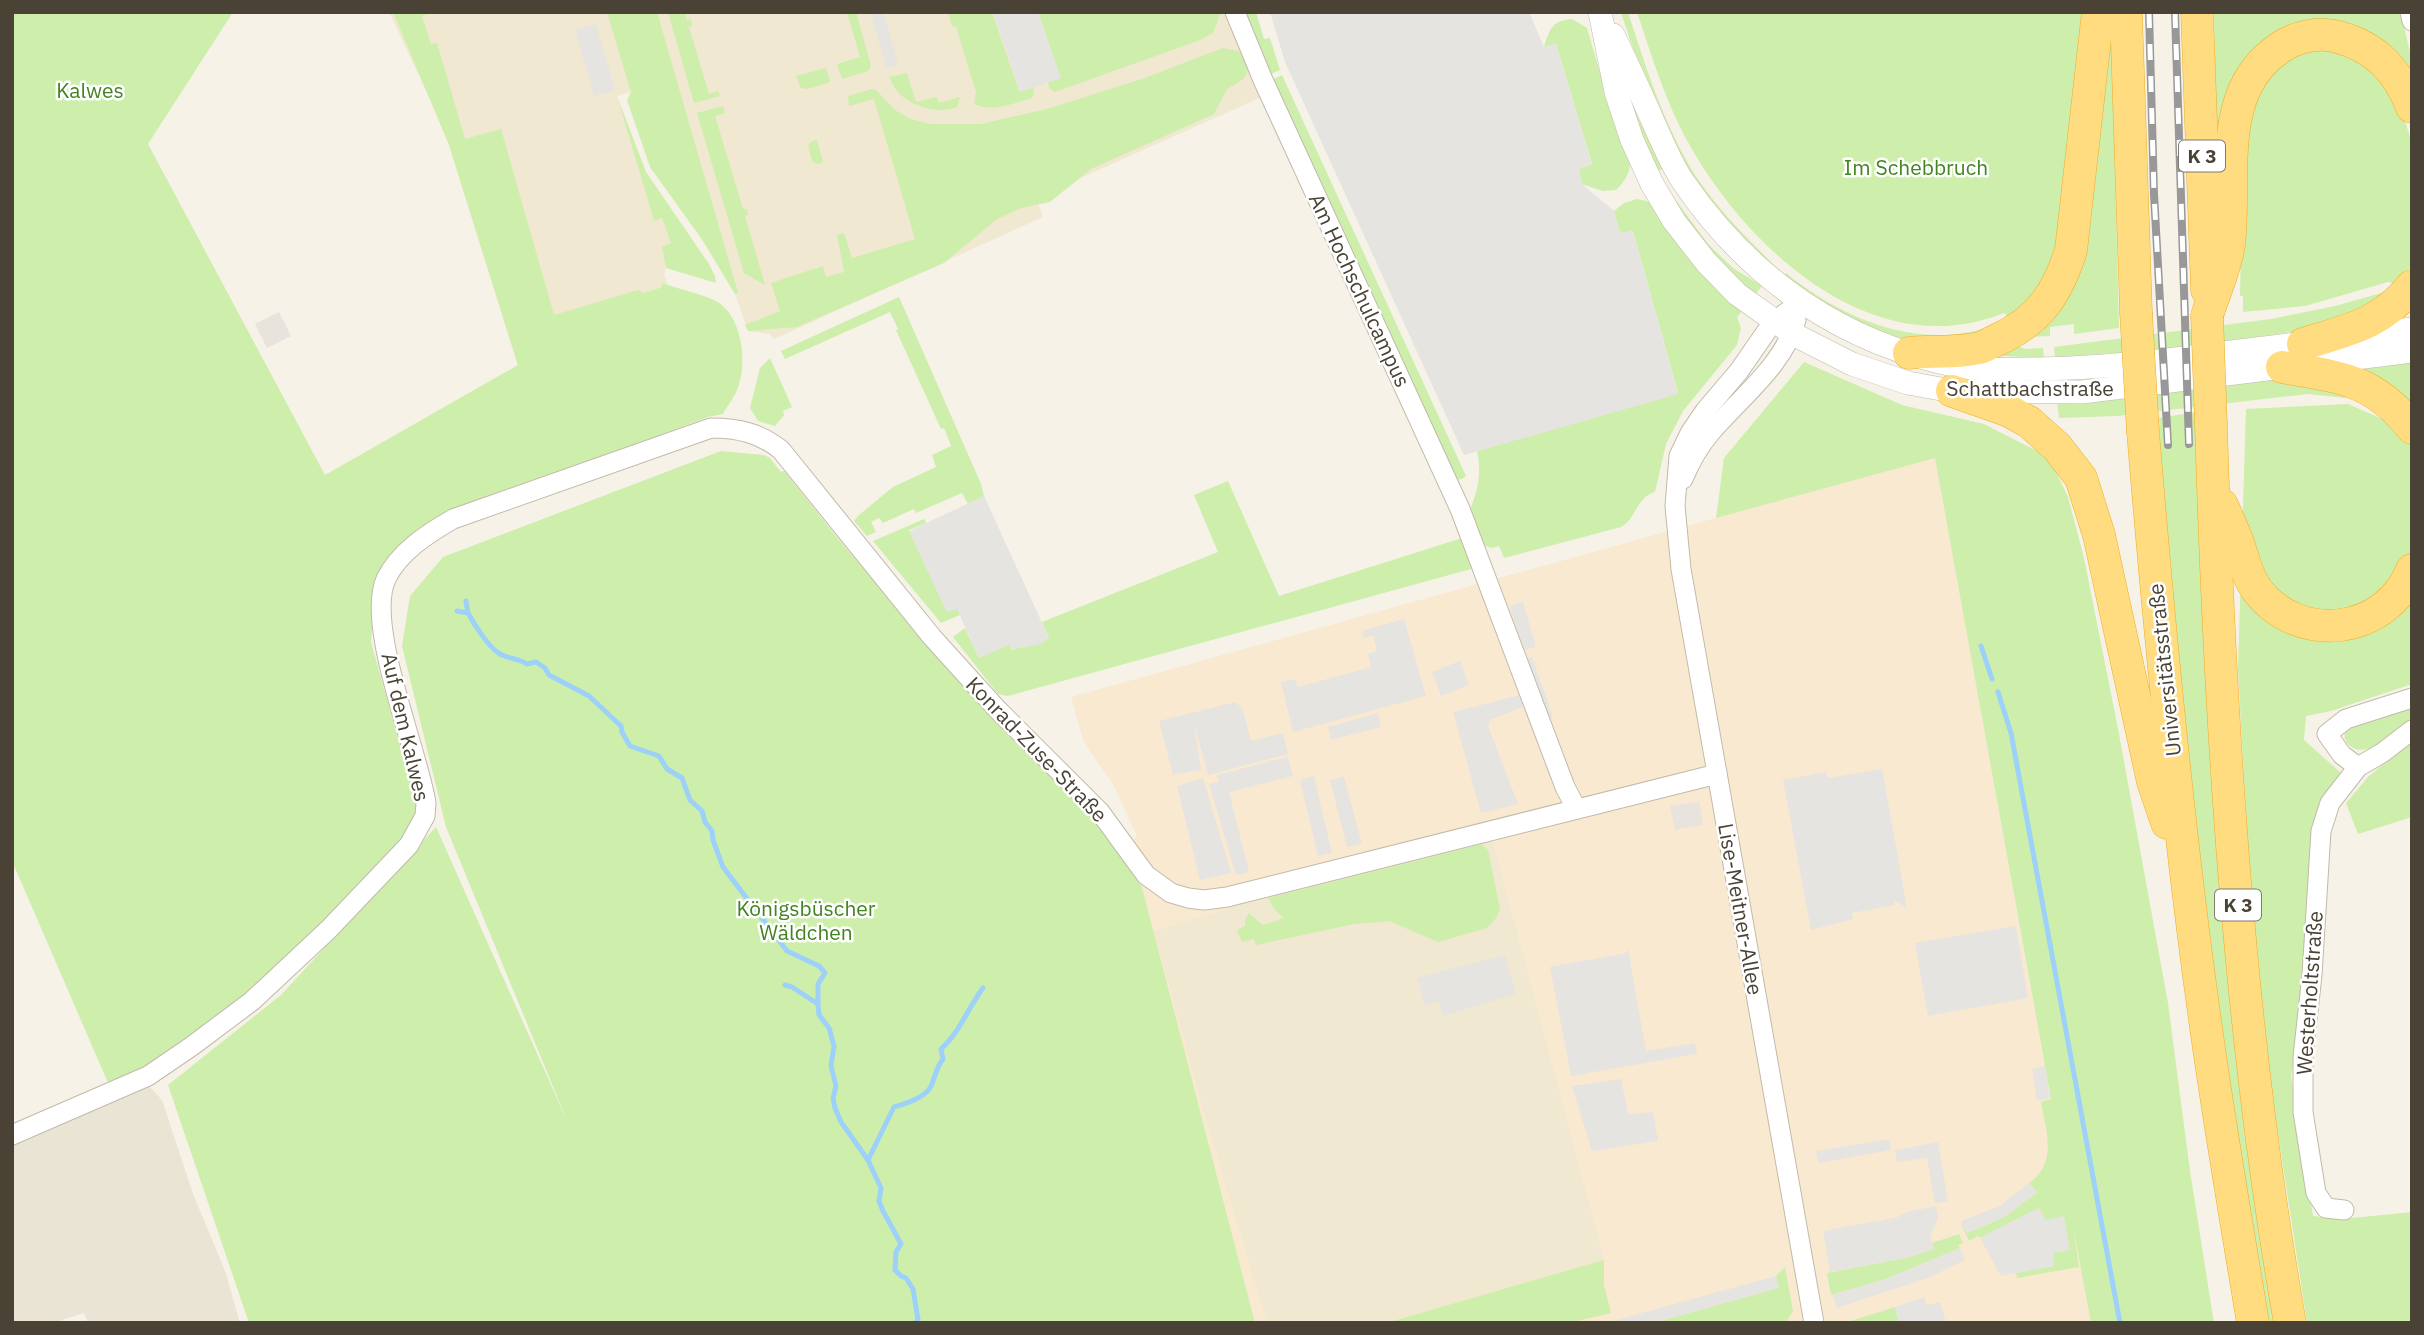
<svg xmlns="http://www.w3.org/2000/svg" width="2424" height="1335" font-family="'IBM Plex Sans',sans-serif">
  <rect width="100%" height="100%" fill="#f6f2e7"/>
  <path fill="#eae4d5" d="M148,1085L162,1100L193,1194L225,1271L240,1323H88L84,1313L53,1323H12V1142Z"/>
  <path fill="#f9e9d1" d="M1935,457L2091,1323H1255L1142,887L1119,855L1137,836L1113,784L1084,743L1071,697Z"/>
  <g fill="#e8e3dc">
    <path d="M279,312L291,336L267,348L255,324Z"/>
    <path d="M1699,801L1703,825L1675,830L1670,806Z"/>
  </g>
  <g fill="#f0e8d0">
    <path d="M389,12H1226L1264,96L1036,198L1043,217L774,339L769,334L748,331L735,294L631,92L617,96L654,220L662,218L671,243L662,247L666,268L664,275L668,285L644,293L520,373L449,145L437,114Z"/>
    <path d="M1490,831L1604,1260L1385,1323H1267L1201,1102L1154,931Z"/>
  </g>
  <g fill="#ceeeac">
    <path d="M12,12H233L148,144L325,475L518,365L449,145L393,12H428L429,14L422,16L431,44L437,43L465,139L501,129L554,315L638,290L644,293L662,287V283C679,289 698,293 714,300C743,314 748,364 737,390C734,398 727,406 723,414L708,417L433,520L400,545L376,581L371,642L419,814L408,840L245,998L137,1072L109,1085L12,861Z"/>
    <path d="M607,12H657L738,293L735,294L703,241L650,167L627,100L631,92Z"/>
    <path d="M668,12H685L687,20L691,19L692,25L689,27L709,94L718,91L720,96L694,103Z"/>
    <path d="M847,12H856L871,66L868,71L842,79L837,64L860,57Z"/>
    <path d="M948,12H992L1019,91L1033,87L1034,92L1032,98C1017,102 988,114 974,103L976,92L956,27L952,26Z"/>
    <path d="M1038,12H1221L1213,33L1200,40L1055,92L1049,88L1048,82L1060,77Z"/>
    <path d="M1242,12H1256L1264,39L1270,38L1280,70L1269,75Z"/>
    <path d="M1621,12H1628C1646,68 1664,125 1695,175C1718,210 1748,239 1777,268L1774,271C1759,257 1742,243 1728,226C1676,161 1646,91 1621,12Z"/>
    <path d="M1637,12H2085L2064,231L2044,285L2012,321L2004,313C1868,368 1736,239 1680,127C1662,90 1650,51 1637,12Z"/>
    <path d="M2111,12L2119,328L2074,334V324L2050,327V336L2026,337L2043,316Z"/>
    <path d="M2214,12H2401L2412,62V92L2376,45L2267,49L2223,247L2216,122Z"/>
    <path d="M1572,19L1587,28L1604,87L1630,156C1631,171 1627,179 1616,190L1603,191L1582,184L1578,169L1592,164L1556,44L1544,47C1550,28 1552,21 1572,19Z"/>
    <path d="M2316,46L2367,61L2397,101L2405,121L2412,144V264L2400,285L2388,282L2305,306L2243,312V296H2240L2242,181L2250,107L2273,66Z"/>
    <path d="M1223,48L1238,51L1244,56L1249,66L1246,75L1242,80L1227,89L1214,114L1091,169L1050,202L1021,208L997,219L944,263L797,327L748,331L745,325L780,311L771,283L823,266L826,277L844,272L837,235L844,233L852,258L915,239L874,99L849,106L848,96L872,89L877,91L895,110L910,119L930,124H981L1047,109L1142,79Z"/>
    <path d="M826,68L830,80L828,83L806,89L801,88L796,76Z"/>
    <path d="M907,73L916,102L937,97L939,103L960,97L957,107C940,115 910,106 898,92C894,88 892,82 889,77Z"/>
    <path d="M1282,75L1466,476L1462,479L1455,480L1272,80Z"/>
    <path d="M1625,85L1665,170H1658L1645,145Z"/>
    <path d="M617,96L646,172L709,264L715,276L716,283L666,268L662,247L671,243L662,218L654,221Z"/>
    <path d="M723,106L725,113L715,116L743,209H747L748,214L745,216L765,285L744,273L697,113Z"/>
    <path d="M817,140L823,162L817,164L812,161L808,146L811,142Z"/>
    <path d="M1669,191L1709,245L1733,268L1762,286L1755,295C1721,265 1692,231 1669,191Z"/>
    <path d="M1637,199L1650,202L1677,243L1701,271L1743,310L1737,317L1741,328L1737,345L1683,411L1666,444L1655,492C1636,497 1637,518 1621,527L1504,558L1499,546L1491,548L1483,545L1468,513C1478,494 1482,472 1477,451L1678,393L1633,231L1620,233L1614,211L1624,203Z"/>
    <path d="M1786,273C1841,318 1917,351 1989,327L1992,332C1970,335 1936,342 1915,340C1866,336 1823,302 1783,277Z"/>
    <path d="M2385,292L2390,295L2332,326L2174,349L2055,357L2054,347L2271,319L2335,306Z"/>
    <path d="M899,297L981,484L984,496L968,504L962,493L916,513L914,509L883,523L879,518L871,522L876,532L867,536L854,521L859,515L893,487L936,467L932,455L951,446L944,428L941,429L896,330L898,329L890,312L785,359L781,351Z"/>
    <path d="M2018,347L2027,349L2043,348L2044,358L1985,355Z"/>
    <path d="M770,358L792,407L783,411L784,415L775,426L758,421L750,408L760,368Z"/>
    <path d="M2412,360V684L2331,711L2306,716L2304,740L2341,773L2325,800L2302,1005L2291,1077L2313,1216L2342,1219L2412,1212V1323H2307L2255,983L2238,669L2246,409L2348,404L2396,425L2346,370Z"/>
    <path d="M1804,362L1902,405L1984,424L2049,457L2068,497L2084,558L2119,734L2168,1003L2190,1171L2214,1323H2091L2073,1226L2079,1267L2017,1278L2016,1273L2053,1266L2045,1220L2039,1208L1980,1238L1978,1236L1969,1241L1960,1222L1967,1233L2004,1217L2037,1192L2029,1183C2058,1163 2046,1131 2041,1102L2051,1099L1935,458L1716,518L1724,458Z"/>
    <path d="M2260,378L2350,388L2345,398L2308,394L2117,416L2059,418L2057,402Z"/>
    <path d="M2196,412L2277,1323H2265L2195,840L2157,441L2160,440L2159,418Z"/>
    <path d="M721,451L764,455L770,458L781,472L784,471L840,541L959,680L1090,813L1142,887L1255,1323H249L168,1085L281,995L436,827L568,1123L446,827L402,646L410,596L443,557Z"/>
    <path d="M1228,481L1279,596L1462,538L1474,566L1471,569L1008,696L998,694L953,637L965,628L979,658L995,614L1012,650L1049,638L1042,622L1218,552L1194,495Z"/>
    <path d="M924,519L926,523L909,530L947,612L957,608L960,615L941,623L873,541Z"/>
    <path d="M2412,708V718C2400,730 2365,763 2348,744C2343,738 2344,734 2347,728Z"/>
    <path d="M2412,740V817L2358,834L2346,803L2368,777Z"/>
    <path d="M1482,844L1488,850L1500,909L1496,918L1487,928L1438,942L1389,921L1354,924L1256,945L1254,939L1242,942L1237,930L1245,926V920L1249,913L1263,925L1284,918L1275,910L1268,898Z"/>
    <path d="M1959,1234L1963,1243L1958,1245L1960,1248L1886,1279L1831,1295L1827,1273L1910,1257L1934,1249L1932,1243Z"/>
    <path d="M1604,1260V1285L1611,1313L1568,1323H1386Z"/>
    <path d="M1785,1267L1793,1311L1786,1322L1653,1323L1778,1288L1776,1276Z"/>
    <path d="M1895,1307L1899,1323H1844Z"/>
  </g>
  <g fill="#e6e4e0">
    <path d="M871,12H884L898,65L886,68Z"/>
    <path d="M993,12H1038L1061,78L1020,92Z"/>
    <path d="M1270,12H1529L1544,47L1556,44L1592,165L1579,169L1582,184L1614,211L1620,233L1633,231L1678,394L1464,455L1285,62Z"/>
    <path d="M596,24L615,90L594,96L575,30Z"/>
    <path d="M984,496L1049,638L1040,644L1023,648L1022,646L1012,650L1009,645L979,658L957,609L947,612L909,531Z"/>
    <path d="M1523,602L1536,647L1523,650L1510,606Z"/>
    <path d="M1404,619L1426,696L1293,732L1281,682L1295,679L1298,687L1371,667L1368,654L1377,651L1373,635L1364,638L1362,631Z"/>
    <path d="M1532,657L1553,717L1548,719L1525,659Z"/>
    <path d="M1460,661L1469,685L1441,696L1432,672Z"/>
    <path d="M1524,694L1528,705L1490,720L1488,726L1518,804L1481,813L1453,712Z"/>
    <path d="M1236,702L1243,710L1251,741L1283,733L1288,754L1208,775L1194,723L1201,770L1173,775L1159,721Z"/>
    <path d="M1378,713L1381,727L1331,740L1328,727Z"/>
    <path d="M1288,757L1293,776L1229,792L1249,872L1236,875L1209,784L1219,782L1217,775Z"/>
    <path d="M1882,769L1907,908L1894,900L1895,905L1852,913L1853,919L1811,930L1783,780L1826,772L1828,778Z"/>
    <path d="M1314,776L1332,853L1318,856L1300,780Z"/>
    <path d="M1344,777L1362,844L1347,847L1330,780Z"/>
    <path d="M1203,778L1231,873L1200,880L1177,786Z"/>
    <path d="M2016,926L2028,998L1928,1016L1915,943Z"/>
    <path d="M1628,949L1646,1051L1695,1043L1697,1054L1571,1076L1550,967L1626,953Z"/>
    <path d="M1505,955L1516,994L1443,1016L1439,1001L1425,1006L1417,978Z"/>
    <path d="M2045,1066L2050,1098L2037,1101L2032,1069Z"/>
    <path d="M1621,1079L1628,1114L1653,1112L1658,1141L1592,1151L1572,1086Z"/>
    <path d="M1889,1139L1891,1150L1818,1163L1816,1151Z"/>
    <path d="M1938,1142L1948,1201L1935,1203L1927,1158L1897,1162L1895,1150Z"/>
    <path d="M2029,1183L2037,1193L2004,1217L1966,1233L1961,1221L2000,1206Z"/>
    <path d="M1936,1206L1938,1218L1930,1237L1934,1249L1910,1257L1830,1272L1823,1231L1898,1217L1906,1212Z"/>
    <path d="M2039,1208L2046,1220L2064,1216L2070,1250L2053,1253L2054,1266L2001,1276L1980,1238Z"/>
    <path d="M1960,1248L1965,1260L1928,1278L1837,1308L1833,1295L1886,1279Z"/>
    <path d="M1776,1276L1779,1288L1653,1323H1616V1320Z"/>
    <path d="M1924,1297L1927,1305L1940,1302L1946,1323H1899L1895,1307Z"/>
  </g>
  <g fill="none" stroke-linecap="round" stroke-linejoin="round">
    <g stroke="#9dd1f9" stroke-width="5">
      <path d="M466,601L468,613"/>
      <path d="M457,611L468,613C474,624 489,648 500,654C509,659 518,658 527,664L536,662L545,668L549,675L589,696L621,726L622,732L630,746L659,756L667,769L682,778L690,800L702,811L705,822L712,831L713,840L723,867L787,951L819,966L825,973L818,984V1004L819,1015L829,1028L834,1046L831,1066L836,1086L833,1098L835,1108L841,1122L868,1160L881,1188L879,1201L883,1211L901,1244L896,1252L895,1270L901,1276L906,1278L913,1289L918,1320L915,1323"/>
      <path d="M1981,646L1992,679"/>
      <path d="M1998,692L2011,733L2120,1323"/>
      <path d="M785,985L792,987L818,1004"/>
      <path d="M868,1160L894,1107C906,1103 927,1098 932,1084C936,1074 936,1068 943,1059L941,1049C960,1032 968,1008 983,988"/>
    </g>
    <g stroke="#c2baa9" stroke-width="21">
      <g id="minor">
        <path d="M1235,12L1263,80L1460,509L1565,787L1576,808"/>
        <path d="M2410,12L2412,21"/>
        <path d="M1801,302L1773,322L1739,371L1705,411L1690,433L1679,456L1675,506L1681,569L1814,1323"/>
        <path d="M1683,479C1690,462 1699,446 1711,432C1739,399 1785,364 1796,320"/>
        <path d="M2358,767L2342,755L2327,734L2346,719L2412,698"/>
        <path d="M12,1135L148,1076L192,1046L252,1001L328,930L409,845L425,816L426,803C418,751 365,625 386,579C399,552 427,534 453,519L711,428C738,428 760,433 781,450L932,637L997,709L1100,812L1146,875L1171,893L1188,898L1204,900L1227,897L1717,774"/>
        <path d="M2344,1210L2326,1208L2316,1193L2303,1112V1057L2312,975L2321,831L2330,803L2358,767L2382,753L2412,730"/>
      </g>
    </g>
    <g stroke="#c2baa9" stroke-width="24">
      <g id="tertiary">
        <path d="M1600,12L1616,92L1632,140L1652,184L1674,221L1706,262L1737,294L1793,334L1852,364L1908,383L1952,391L2082,392L2412,351"/>
        <path d="M1613,35C1628,65 1642,96 1655,126C1664,145 1672,166 1684,183C1750,279 1843,344 1958,366C1981,370 2005,370 2027,369C2077,369 2126,365 2175,359C2254,349 2333,340 2412,329"/>
      </g>
    </g>
    <g stroke="#efac28" stroke-width="33">
      <g id="trunk">
        <path d="M2126,12L2136,312"/>
        <path d="M2197,12L2207,290"/>
        <path d="M2207,316C2214,293 2226,268 2229,244C2237,177 2214,91 2281,47C2297,36 2320,32 2338,37C2376,47 2398,71 2412,107"/>
        <path d="M2303,344C2348,330 2380,325 2412,286"/>
        <path d="M1909,353C1930,351 1959,353 1979,348C1986,346 1992,342 1999,339C2040,320 2058,292 2071,250L2098,12"/>
        <path d="M2282,367C2339,377 2374,379 2412,428"/>
        <path d="M1952,391L2009,411L2029,422L2057,447L2081,478L2099,535L2153,782L2167,823"/>
        <path d="M2211,424C2220,722 2238,1028 2290,1323"/>
        <path d="M2143,432C2159,627 2177,820 2204,1013C2218,1117 2236,1220 2253,1323"/>
        <path d="M2222,505C2227,516 2232,528 2237,540C2243,556 2246,575 2257,590C2299,645 2386,635 2412,570"/>
      </g>
    </g>
    <use href="#minor" stroke="#fff" stroke-width="19"/>
    <use href="#tertiary" stroke="#fff" stroke-width="23"/>
    <use href="#trunk" stroke="#ffdc80" stroke-width="32"/>
    <g stroke="#989898" stroke-width="8">
      <g id="rail">
        <path d="M2149,12L2154,194L2168,445"/>
        <path d="M2175,12L2189,444"/>
      </g>
    </g>
    <use href="#rail" stroke="#fff" stroke-width="5" stroke-dasharray="16" stroke-linecap="butt"/>
    <g stroke="#efac28" stroke-width="33" stroke-linecap="butt">
      <g id="trunk-bridge">
        <path d="M2136,312L2143,432"/>
        <path d="M2207,316L2211,424"/>
      </g>
    </g>
    <use href="#trunk-bridge" stroke="#ffdc80" stroke-width="32"/>
  </g>
  <g text-anchor="middle" dominant-baseline="central" stroke-width="5" stroke-linejoin="round" paint-order="stroke">
    <g fill="#fff" stroke="#807b72" stroke-width="2">
      <rect x="2179" y="140.5" width="46" height="31" rx="5"/>
      <rect x="2215" y="889.5" width="46" height="31" rx="5"/>
    </g>
    <g font-size="19" font-weight="bold" fill="#4a4235">
      <text x="2202" y="156">K 3</text>
      <text x="2238" y="905">K 3</text>
    </g>
    <g font-size="21" fill="#438321" stroke="#fff">
      <text x="90" y="90">Kalwes</text>
      <text x="1916" y="167">Im Schebbruch</text>
      <text x="806" y="908">Königsbüscher<tspan x="806" dy="24">Wäldchen</tspan></text>
    </g>
    <g font-size="21" fill="#4a4235" stroke="#fff">
      <text transform="translate(1360 290) rotate(65)">Am Hochschulcampus</text>
      <text x="2030" y="388">Schattbachstraße</text>
      <text transform="translate(2164 670) rotate(-96)">Universitätsstraße</text>
      <text transform="translate(406 727) rotate(77)">Auf dem Kalwes</text>
      <text transform="translate(1037 749) rotate(46)">Konrad-Zuse-Straße</text>
      <text transform="translate(1741 909) rotate(80)">Lise-Meitner-Allee</text>
      <text transform="translate(2309 993) rotate(-86)">Westerholtstraße</text>
    </g>
  </g>
  <rect width="2424" height="1335" fill="none" stroke="#4a4235" stroke-width="28"/>
</svg>
